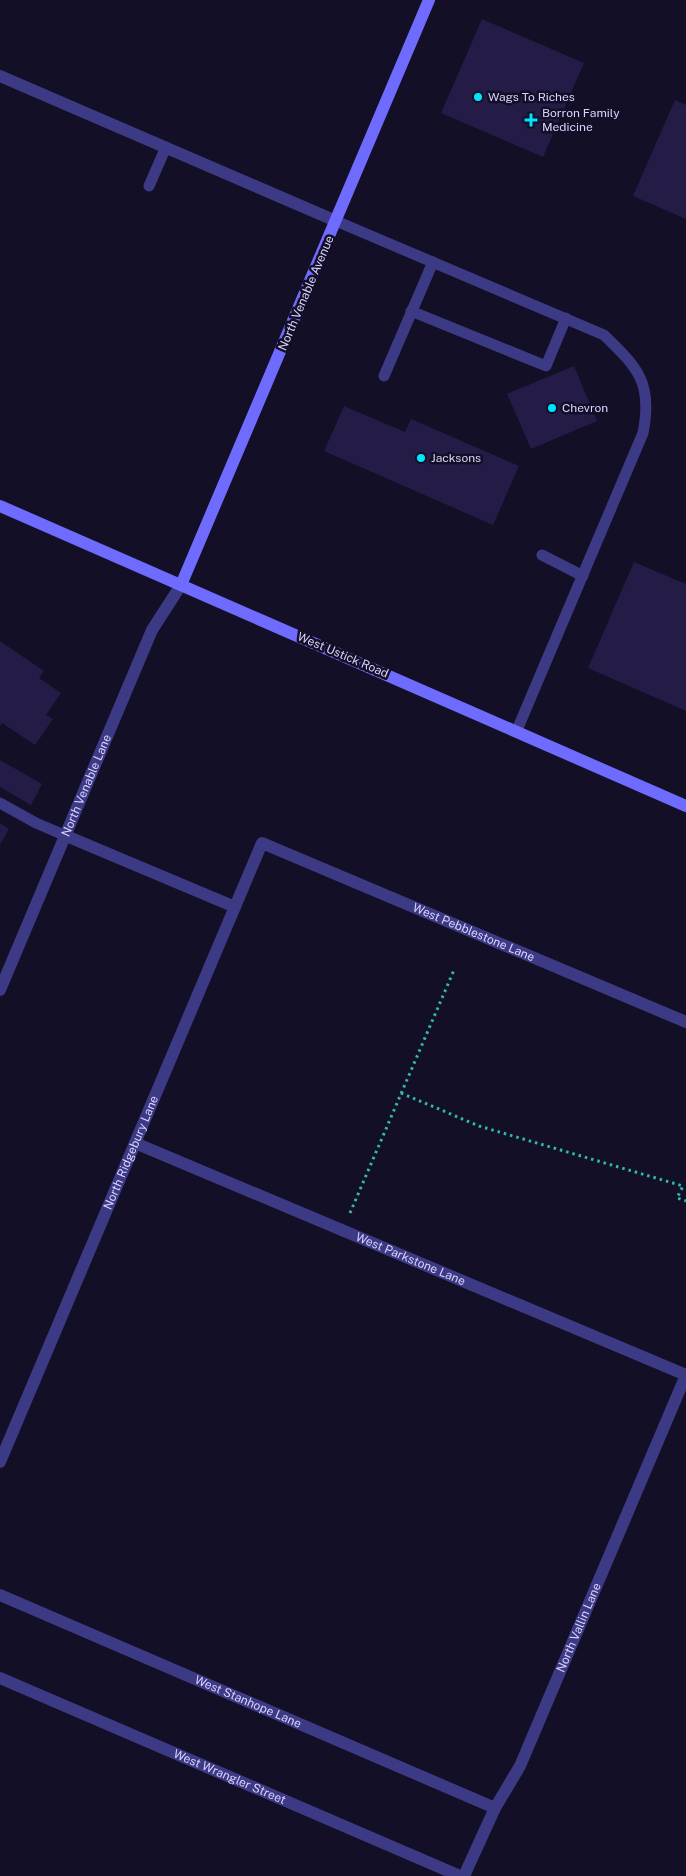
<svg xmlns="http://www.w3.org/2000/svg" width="686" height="1876" font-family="'Public Sans',sans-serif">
  <rect width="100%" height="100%" fill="#130f26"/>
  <g fill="#241b47">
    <path d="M482,19L584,63L543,157L441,113Z"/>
    <path d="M675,100L686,105V219L633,196Z"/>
    <path d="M574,366L597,421L531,449L507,394Z"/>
    <path d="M344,406L405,432L411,419L519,466L493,525L324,451Z"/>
    <path d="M634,562L686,584V711L588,668Z"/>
    <path d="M0,641L44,671L39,678L61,693L46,715L53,719L35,745L2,723L0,726Z"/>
    <path d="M0,760L42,784L31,805L0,787Z"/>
    <path d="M0,823L9,829L0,845Z"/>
  </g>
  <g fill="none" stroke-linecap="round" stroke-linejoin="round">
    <g stroke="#2fb8b0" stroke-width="3" stroke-dasharray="2.5 4" stroke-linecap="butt">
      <path d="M401,1093L479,1126L683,1186L677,1198L686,1201"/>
      <path d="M350,1213L454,970"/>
    </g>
    <g stroke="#3d3a85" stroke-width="11">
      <path d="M149,186L166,147"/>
      <path d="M336,221L604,335C638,368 653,383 643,433L517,730"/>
      <path d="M411,311L546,366L566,318"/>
      <path d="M384,376L433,262"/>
      <path d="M542,555L583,576"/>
      <path d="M0,803L36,823L64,835"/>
    </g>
    <g stroke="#3d3a85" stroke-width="12">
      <path d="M0,76L336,221"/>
      <path d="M64,835L235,907"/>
      <path id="s1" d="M0,990L152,630L181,585"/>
      <path id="s2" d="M135,1143L686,1375"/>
      <path id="s3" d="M0,1462L262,843L686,1022"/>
      <path id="s4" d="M0,1595L495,1808"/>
      <path id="s5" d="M0,1678L460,1876"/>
      <path id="s6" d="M464,1876L495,1808L520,1766L686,1375"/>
    </g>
    <g stroke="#6f6bff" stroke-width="12">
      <path d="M0,506L686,806"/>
      <path d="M181,585L429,0"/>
    </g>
  </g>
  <g fill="#00e5ff" stroke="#130f26" stroke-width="2">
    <circle cx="478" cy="97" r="5"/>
    <path d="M528.5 112.5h5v5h5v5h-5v5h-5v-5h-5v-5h5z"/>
    <circle cx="552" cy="408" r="5"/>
    <circle cx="421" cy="458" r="5"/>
  </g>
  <g text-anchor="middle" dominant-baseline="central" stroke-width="5" stroke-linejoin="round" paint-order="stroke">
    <g font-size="12" fill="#d9d4ff" stroke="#130f26" text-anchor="start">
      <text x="488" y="97">Wags To Riches</text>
      <text x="542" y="113">Borron Family<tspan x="542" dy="14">Medicine</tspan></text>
      <text x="562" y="408">Chevron</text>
      <text x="431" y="458">Jacksons</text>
    </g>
    <g font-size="12" fill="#d9d4ff" stroke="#130f26">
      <text transform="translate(306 293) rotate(-67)">North Venable Avenue</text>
      <text transform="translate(343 655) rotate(23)">West Ustick Road</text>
      <text stroke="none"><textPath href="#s1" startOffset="222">North Venable Lane</textPath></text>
      <text stroke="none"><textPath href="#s3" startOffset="902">West Pebblestone Lane</textPath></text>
      <text stroke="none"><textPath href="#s3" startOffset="336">North Ridgebury Lane</textPath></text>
      <text stroke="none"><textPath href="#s2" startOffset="299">West Parkstone Lane</textPath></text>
      <text stroke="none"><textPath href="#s6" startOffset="274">North Vallin Lane</textPath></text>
      <text stroke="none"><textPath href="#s4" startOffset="270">West Stanhope Lane</textPath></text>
      <text stroke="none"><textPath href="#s5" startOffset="250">West Wrangler Street</textPath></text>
    </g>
  </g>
</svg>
